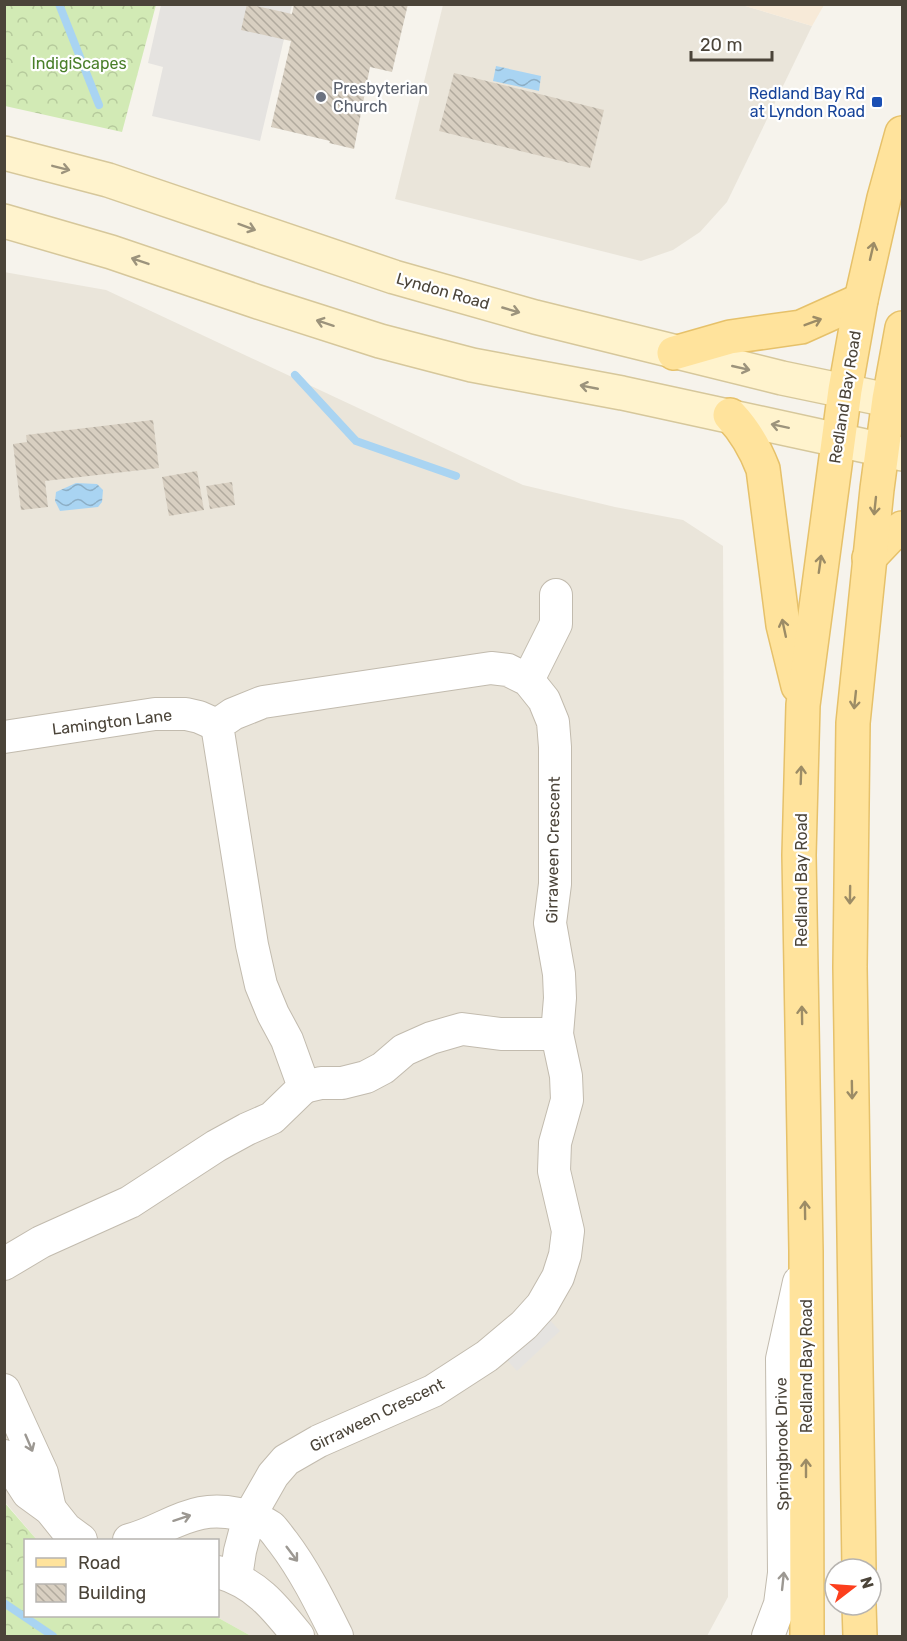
<svg xmlns="http://www.w3.org/2000/svg" width="907" height="1641" font-family="Rubik,sans-serif">
  <defs>
    <pattern id="forest-crowns" width="20" height="18" patternUnits="userSpaceOnUse" patternTransform="scale(1.5)"><rect width="20" height="18" fill="#d2eab5"/><path d="M2 6a3 3 0 1 1 6 0M12 15a3 3 0 1 1 6 0" fill="none" stroke="#b6ca9c"/></pattern>
    <pattern id="water-waves" width="16" height="10" patternUnits="userSpaceOnUse" patternTransform="scale(1.5)"><rect width="16" height="10" fill="#a9d4f2"/><path d="M0 5q4-4 8 0t8 0" fill="none" stroke="#8caec5"/></pattern>
    <pattern id="building-back-hatch" width="6" height="6" patternUnits="userSpaceOnUse" patternTransform="scale(1.5)"><rect width="6" height="6" fill="#d8cfc1"/><path d="M-1 5l2 2M0 0l6 6M5-1l2 2" fill="none" stroke="#b1aa9e"/></pattern>
  </defs>
  <rect width="100%" height="100%" fill="#f6f3ec"/>
  <g fill="#eae5da">
    <path d="M443,5H742L812,26L727,202L700,232L673,250L641,261L395,199Z"/>
    <path d="M4,272L106,290L523,485L615,507L683,520L723,546L728,1597L707,1636H251L215,1616H218V1540H37L5,1502Z"/>
  </g>
  <path fill="#f7ead8" d="M742,5H824L812,26Z"/>
  <g fill="url(#forest-crowns)">
    <path d="M5,4L156,5L122,132L5,106Z"/>
    <path d="M4,1502L37,1540H26V1616H215L251,1636H5Z"/>
  </g>
  <g fill="#e5e3e0">
    <path d="M161,5H292L260,141L152,116L163,67L148,63Z"/>
    <path d="M546,1316L560,1331L517,1371L503,1356Z"/>
  </g>
  <g fill="url(#water-waves)">
    <path d="M496,66L541,76L539,91L493,81Z"/>
    <path d="M76,483L97,484L103,490L102,502L98,507L60,511L55,501L56,492Z"/>
  </g>
  <g fill="none" stroke-linecap="round" stroke-linejoin="round">
    <g stroke="#a9d4f2" stroke-width="8">
      <path d="M59,4L99,105"/>
      <path d="M295,375L356,441L456,476"/>
      <path d="M4,1603L53,1636"/>
    </g>
  </g>
  <g fill="url(#building-back-hatch)">
    <path d="M247,4L292,14L294,4H408L392,72L370,67L354,149L329,143L330,141L271,127L291,41L241,30Z"/>
    <path d="M454,73L604,110L590,168L439,131Z"/>
    <path d="M153,420L159,468L45,481L48,507L21,510L13,444L27,442L26,435Z"/>
    <path d="M197,471L204,510L169,516L162,477Z"/>
    <path d="M232,482L235,505L210,509L206,486Z"/>
  </g>
  <g fill="none" stroke-linecap="round" stroke-linejoin="round">
    <g stroke="#c2bbae" stroke-width="34">
      <g id="minor">
        <path d="M528,680L556,624V595"/>
        <path d="M4,737L155,714H186L199,717L217,725"/>
        <path d="M304,1087L321,1083H342L366,1077L383,1068L404,1050L431,1038L462,1029L501,1034H557"/>
        <path d="M4,1264L41,1242L130,1202L216,1146L247,1129L272,1118L304,1087L287,1040L273,1014L261,985L252,945L217,725L233,714L263,702L491,668L508,670L528,680L544,700L553,722L555,747V884L550,923L559,974L560,998L557,1034L566,1076L567,1100L555,1143L554,1171L568,1231L565,1255L558,1277L542,1305L524,1325L487,1356L433,1391L319,1441L286,1460L273,1475L249,1517L240,1551L236,1577"/>
        <path d="M4,1390L42,1473L50,1509"/>
        <path d="M4,1456L28,1493L50,1509L66,1529L81,1540"/>
        <path d="M129,1540C154,1534 175,1518 201,1513C223,1509 252,1514 271,1527C275,1531 279,1537 283,1542C305,1571 321,1604 337,1636"/>
        <path d="M218,1572C256,1583 274,1606 298,1636"/>
        <path d="M768,1636L780,1604L784,1573L782,1359L799,1282"/>
      </g>
    </g>
    <g stroke="#d6c79b" stroke-width="36">
      <g id="secondary">
        <path d="M4,153L108,180L394,277L535,317L782,378L902,403"/>
        <path d="M4,221L111,252L255,301L380,341L472,365L622,393L902,454"/>
      </g>
    </g>
    <g stroke="#e6c16a" stroke-width="36">
      <g id="primary">
        <path d="M674,353L730,337L801,327L861,300"/>
        <path d="M730,415C746,432 755,448 763,469L783,625L798,686"/>
        <path d="M869,558L889,537L902,528"/>
        <path d="M859,1569L850,967L853,723L877,489L889,399L902,328"/>
        <path d="M859,1605L860,1636"/>
        <path d="M807,1636L806,1251L799,855L803,705L845,390L861,300L884,198L902,133"/>
      </g>
    </g>
    <use href="#minor" stroke="#fff" stroke-width="32"/>
    <use href="#secondary" stroke="#fff3cd" stroke-width="33"/>
    <use href="#primary" stroke="#ffe39c" stroke-width="33"/>
  </g>
  <defs><path id="oneway-shaft" d="M-6 0H5M1.5-3L5.5 0L1.5 3" fill="none" stroke-width="1.6" stroke-linecap="round" stroke-linejoin="round" transform="scale(1.5)"/></defs>
  <g stroke="#9c937c">
    <use href="#oneway-shaft" transform="translate(61 168) rotate(14)"/>
    <use href="#oneway-shaft" transform="translate(247 227) rotate(20)"/>
    <use href="#oneway-shaft" transform="translate(140 261) rotate(-161)"/>
    <use href="#oneway-shaft" transform="translate(511 310) rotate(16)"/>
    <use href="#oneway-shaft" transform="translate(325 323) rotate(-162)"/>
    <use href="#oneway-shaft" transform="translate(741 368) rotate(13)"/>
    <use href="#oneway-shaft" transform="translate(589 387) rotate(-169)"/>
    <use href="#oneway-shaft" transform="translate(780 426) rotate(-168)"/>
  </g>
  <g stroke="#9c8c66">
    <use href="#oneway-shaft" transform="translate(872 251) rotate(-77)"/>
    <use href="#oneway-shaft" transform="translate(813 322) rotate(-21)"/>
    <use href="#oneway-shaft" transform="translate(875 506) rotate(96)"/>
    <use href="#oneway-shaft" transform="translate(820 564) rotate(-82)"/>
    <use href="#oneway-shaft" transform="translate(784 628) rotate(-102)"/>
    <use href="#oneway-shaft" transform="translate(855 700) rotate(96)"/>
    <use href="#oneway-shaft" transform="translate(801 775) rotate(-88)"/>
    <use href="#oneway-shaft" transform="translate(850 895) rotate(91)"/>
    <use href="#oneway-shaft" transform="translate(802 1015) rotate(-91)"/>
    <use href="#oneway-shaft" transform="translate(852 1090) rotate(89)"/>
    <use href="#oneway-shaft" transform="translate(805 1210) rotate(-91)"/>
    <use href="#oneway-shaft" transform="translate(806 1468) rotate(-90)"/>
  </g>
  <g stroke="#9c9892">
    <use href="#oneway-shaft" transform="translate(29 1443) rotate(67)"/>
    <use href="#oneway-shaft" transform="translate(182 1518) rotate(-18)"/>
    <use href="#oneway-shaft" transform="translate(292 1554) rotate(53)"/>
    <use href="#oneway-shaft" transform="translate(783 1581) rotate(-84)"/>
  </g>
  <circle fill="#6b7280" stroke="#fff" stroke-width="2" cx="321" cy="97" r="6"/>
  <rect fill="#1a4fb4" stroke="#fff" stroke-width="2" x="871" y="96" width="12" height="12" rx="3"/>
  <g text-anchor="middle" dominant-baseline="central" stroke-width="4.5" stroke-linejoin="round" paint-order="stroke">
    <g font-size="16" fill="#4a7f2a" stroke="#fff">
      <text x="79" y="63">IndigiScapes</text>
    </g>
    <g font-size="16" fill="#5b616d" stroke="#fff" text-anchor="start">
      <text x="333" y="88">Presbyterian<tspan x="333" dy="18">Church</tspan></text>
    </g>
    <g font-size="16" fill="#164399" stroke="#fff" text-anchor="end">
      <text x="865" y="93">Redland Bay Rd<tspan x="865" dy="18">at Lyndon Road</tspan></text>
    </g>
    <g font-size="16" fill="#4b4439" stroke="#fff">
      <text transform="translate(443 291) rotate(16)">Lyndon Road</text>
      <text transform="translate(845 397) rotate(-81)">Redland Bay Road</text>
      <text transform="translate(112 722) rotate(-7)">Lamington Lane</text>
      <text transform="translate(553 850) rotate(-89)">Girraween Crescent</text>
      <text transform="translate(801 880) rotate(-90)">Redland Bay Road</text>
      <text transform="translate(806 1366) rotate(-90)">Redland Bay Road</text>
      <text transform="translate(377 1415) rotate(-26)">Girraween Crescent</text>
      <text transform="translate(782 1444) rotate(-91)">Springbrook Drive</text>
    </g>
  </g>
  <rect width="907" height="1641" fill="none" stroke="#4b4439" stroke-width="12"/>
  <rect x="24" y="1539" width="195" height="78" fill="#ffffff" stroke="#b7b4b0" stroke-width="1.5"/>
  <rect x="36" y="1558" width="30" height="9" fill="#ffe39c" stroke="#b7b4b0" stroke-width="1.5"/>
  <text x="78" y="1569" font-size="18" fill="#4b4439">Road</text>
  <rect x="36" y="1584" width="30" height="18" fill="url(#building-back-hatch)" stroke="#b7b4b0" stroke-width="1.5"/>
  <text x="78" y="1599" font-size="18" fill="#4b4439">Building</text>
  <g transform="translate(853 1587) rotate(73)"><circle r="28" fill="#ffffff" stroke="#b7b4b0" stroke-width="1.5"/>
  <path d="M0-4.5L10 22L0 15L-10 22Z" fill="#fc3f1d"/>
  <text y="-9" font-size="16" font-weight="bold" text-anchor="middle" fill="#4b4439">N</text>
  </g>
  <path d="M691 51v9h81v-9" fill="none" stroke="#4b4439" stroke-width="3"/>
  <text x="700" y="51" font-size="18" fill="#4b4439" stroke="#ffffff" stroke-width="4.5" paint-order="stroke">20 m</text>
</svg>
